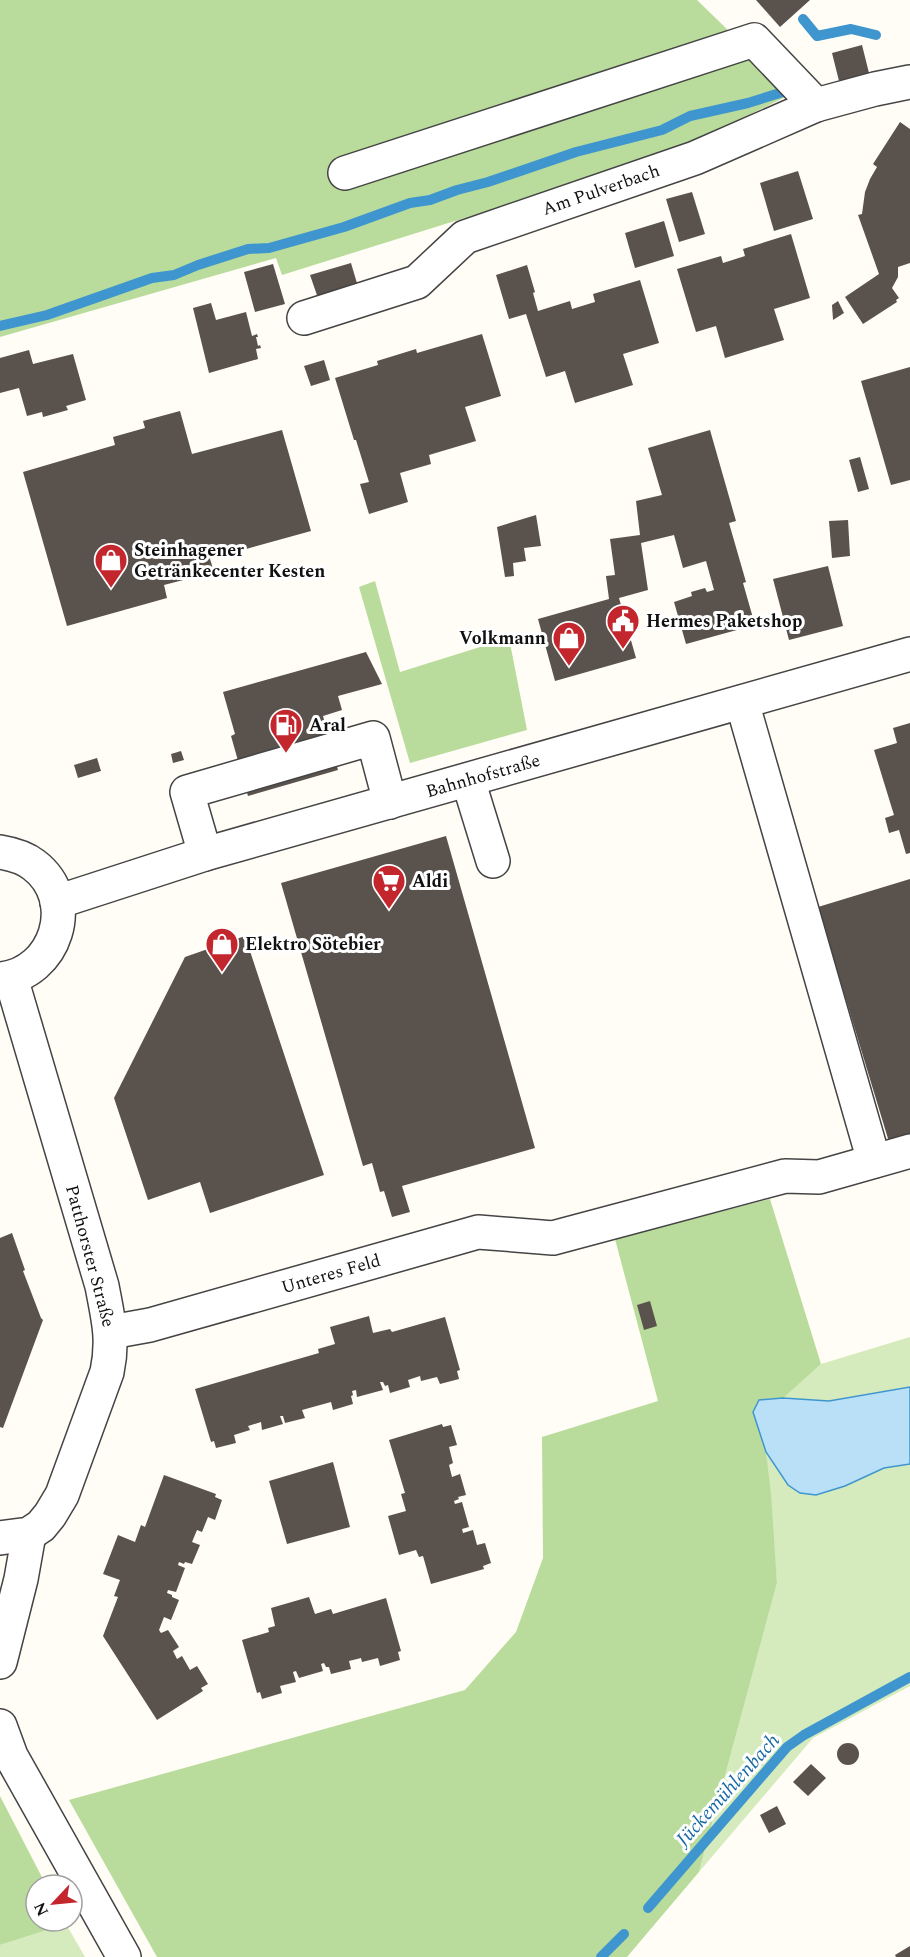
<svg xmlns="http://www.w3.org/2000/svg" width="910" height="1957" font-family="Spectral,serif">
  <rect width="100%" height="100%" fill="#fffdf5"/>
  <g fill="#d5ebbd">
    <path d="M910,1337V1686L813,1738L699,1872L777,1583L766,1452L753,1412L759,1400L783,1397L821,1364Z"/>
    <path d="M66,1924L85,1957H0V1945Z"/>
  </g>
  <g fill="#b9dc9c">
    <path d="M0,0H697L793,93L676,152L282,275L276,258L0,337Z"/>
    <path d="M375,581L400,672L509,638L527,730L410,763L359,587Z"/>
    <path d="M770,1199L821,1364L783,1398L759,1400L753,1412L766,1452L771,1494L777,1583L699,1872L627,1957H157L69,1800L465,1690L516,1632L543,1558L542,1437L658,1401L615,1239Z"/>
    <path d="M0,1796L46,1885H36V1921H65L66,1924L0,1945Z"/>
  </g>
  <path fill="#b9e0f7" stroke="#3f96cf" stroke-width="1.5" d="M910,1387V1464L884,1468L845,1486L816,1495L800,1493L788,1485L766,1452L753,1412L759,1400L783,1398L829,1401Z"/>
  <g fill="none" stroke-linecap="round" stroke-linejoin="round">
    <g stroke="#3f96cf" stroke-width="10">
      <path d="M803,19L817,36L851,29L876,35"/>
      <path d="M0,326L47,315L152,278L174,275L198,265L248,249L269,248L344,227L410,203L430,200L457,190L488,182L576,152L662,130L690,116L748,103L783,92"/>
      <path d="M648,1908L787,1747L804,1735L910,1677"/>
      <path d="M601,1957L624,1934"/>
    </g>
  </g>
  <g fill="#5a524d">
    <path d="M756,0H810L780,27Z"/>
    <path d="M862,45L869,73L839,81L832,53Z"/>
    <path d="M900,122L910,129V263L898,267V277L892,288L899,298L896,300L897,302L863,324L845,297L879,274L858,215L862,214L865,192L870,179L877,167L873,164Z"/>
    <path d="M798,171L813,219L774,231L760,183Z"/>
    <path d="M692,192L705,234L679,242L666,199Z"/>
    <path d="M664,221L674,256L635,268L625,233Z"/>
    <path d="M791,234L810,298L774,309L784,340L725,358L716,326L696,332L677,269L721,256L723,263L745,256L743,249Z"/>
    <path d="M351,263L359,290L319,301L310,275Z"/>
    <path d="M273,264L285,304L255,312L244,272Z"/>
    <path d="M527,265L535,292L533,293L538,311L570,301L572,309L595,302L593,294L640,280L659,343L623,354L633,385L575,403L565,371L546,377L526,314L509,319L496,275Z"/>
    <path d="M838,301L844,313L833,320L832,305Z"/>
    <path d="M211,303L216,320L246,312L252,336L257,334L258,337H256L258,346L260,345L261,348L256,349L258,359L209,373L193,308Z"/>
    <path d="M482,334L501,396L465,407L476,441L429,455L431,464L400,473L408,502L369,514L360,484L369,482L356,440H354L335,378L378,365L377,361L416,349L417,353Z"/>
    <path d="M29,350L33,364L73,354L86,400L66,406L68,410L43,417L42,412L27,416L19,388L0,393V358Z"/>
    <path d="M324,360L330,380L311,386L304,366Z"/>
    <path d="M910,367V480L891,485L861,381Z"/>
    <path d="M180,411L192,454L282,430L311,531L210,559L214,572L164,585L167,598L67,626L23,472L115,445L113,437L145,428L143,421Z"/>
    <path d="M710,430L736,521L729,523L746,582L743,583L755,625L686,644L674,602L692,596L691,592L705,588L707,592L714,590L706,561L683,568L674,535L641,543L648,590L619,598L636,658L555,681L538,619L609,599L606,576L615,575L610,539L640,535L636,501L662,495L648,448Z"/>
    <path d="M860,457L869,489L858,492L849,460Z"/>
    <path d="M536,515L541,546L524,548L526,561L513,563L514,576L505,577L497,527Z"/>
    <path d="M848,520L850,556L832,558L829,521Z"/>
    <path d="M828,566L843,626L789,640L773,579Z"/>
    <path d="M366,652L382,684L338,696L342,710L323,716L338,770L248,796L231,736L235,734L223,692Z"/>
    <path d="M910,723V853L906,854L899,830L889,833L885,818L894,815L874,750L897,743L893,728Z"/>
    <path d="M181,751L184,760L173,763L171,754Z"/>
    <path d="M97,758L101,771L78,778L74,765Z"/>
    <path d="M446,836L535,1148L402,1186L410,1212L392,1217L384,1191L380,1192L372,1163L363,1166L281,883Z"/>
    <path d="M910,879V1136L889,1142L818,907Z"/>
    <path d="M245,936L324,1175L210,1213L200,1182L148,1200L114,1098L185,957Z"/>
    <path d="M12,1233L25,1270L23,1271L41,1318L43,1320L3,1428L0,1427V1238Z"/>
    <path d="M650,1301L657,1326L644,1330L637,1305Z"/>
    <path d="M369,1316L373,1333L390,1329L392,1332L445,1317L460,1370L457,1371L459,1379L440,1384L437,1377L421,1381L420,1376L408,1380L410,1387L390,1393L388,1385L385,1386L383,1382H380L383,1390L357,1397L356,1390L352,1391L353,1395L351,1396L353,1404L333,1410L331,1402L302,1410L305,1418L285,1423L283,1416H280L283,1424L262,1430L261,1422L248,1426L250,1430L234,1435L236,1443L216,1448L214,1441L211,1442L195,1389L319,1353L318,1349L335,1344L330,1327Z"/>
    <path d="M442,1424L443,1427L451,1425L457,1445L449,1447L453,1463L449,1465L452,1477L460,1474L466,1495L458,1497L459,1499L454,1501L455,1504L462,1502L469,1527L462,1529L463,1533L473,1530L477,1545L485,1543L491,1563L483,1566L484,1569L431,1584L423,1556L419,1557L416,1550L399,1555L388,1516L406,1511L401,1494L405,1493L389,1440Z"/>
    <path d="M333,1462L350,1527L287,1544L269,1481Z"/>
    <path d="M164,1475L216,1494L215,1497L222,1500L215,1520L208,1517L202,1532L197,1530L192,1542L200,1545L192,1564L185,1562L184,1564L179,1562L178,1565L185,1568L176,1592L168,1590L167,1593L172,1595V1597L179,1600L171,1620L164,1617L159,1630L161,1633L168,1630L179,1647L173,1651L177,1659L182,1656L190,1670L197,1666L208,1684L201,1688L203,1691L157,1720L103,1636L118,1597L114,1596L120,1580L103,1574L118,1535L135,1542L141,1525L145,1527Z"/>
    <path d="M309,1597L315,1614L331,1609L333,1614L386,1598L401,1651L398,1652L400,1660L380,1666L378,1658L362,1662L361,1658L349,1661L351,1669L331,1674L329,1667H326L324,1663L321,1664L323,1671L299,1678L296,1671L293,1672L296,1682L280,1686L282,1693L262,1699L260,1692L257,1693L242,1640L269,1632L268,1628L275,1626L271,1608Z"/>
    <circle cx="848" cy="1754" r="11"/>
    <path d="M811,1764L826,1778L808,1796L793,1782Z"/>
    <path d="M777,1806L786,1824L769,1833L760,1815Z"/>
    <path d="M910,1946V1957H896L895,1955Z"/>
  </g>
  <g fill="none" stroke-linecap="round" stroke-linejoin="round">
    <g stroke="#444" stroke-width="36">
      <g id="minor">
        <path d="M345,173L754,40L816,105"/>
        <path d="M304,318L417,282L465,237L695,158L816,105L875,89L910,82"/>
        <path d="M742,702L874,1161"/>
        <path d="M468,780L493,861"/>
        <path d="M0,852C12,854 24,857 34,865C80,900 56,974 0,979"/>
        <path d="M205,854L187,792L373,738L390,802"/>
        <path d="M57,902L205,854L910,654"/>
        <path d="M111,1332L150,1325L478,1232L553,1238L785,1176L819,1177L910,1151"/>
        <path d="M0,1538L29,1534L41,1526L50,1515L62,1495L107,1372C114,1339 108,1318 102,1286L11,978"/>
        <path d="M0,1662L21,1579L29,1534"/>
        <path d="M0,1726L11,1756L124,1957"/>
      </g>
    </g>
    <use href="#minor" stroke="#fff" stroke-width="33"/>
  </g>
  <defs>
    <g id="shop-pin" transform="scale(1.725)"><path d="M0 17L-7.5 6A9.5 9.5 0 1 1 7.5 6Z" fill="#c4262e" stroke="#fff"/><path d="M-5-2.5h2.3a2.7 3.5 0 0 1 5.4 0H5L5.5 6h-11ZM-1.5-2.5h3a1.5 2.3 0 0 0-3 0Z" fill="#fff"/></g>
    <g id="civic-pin" transform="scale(1.725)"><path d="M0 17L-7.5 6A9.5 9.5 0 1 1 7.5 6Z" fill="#c4262e" stroke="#fff"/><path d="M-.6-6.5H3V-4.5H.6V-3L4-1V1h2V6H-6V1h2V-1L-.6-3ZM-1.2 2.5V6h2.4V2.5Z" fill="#fff"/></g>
    <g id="fuel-pin" transform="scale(1.725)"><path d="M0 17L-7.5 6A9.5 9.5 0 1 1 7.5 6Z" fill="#c4262e" stroke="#fff"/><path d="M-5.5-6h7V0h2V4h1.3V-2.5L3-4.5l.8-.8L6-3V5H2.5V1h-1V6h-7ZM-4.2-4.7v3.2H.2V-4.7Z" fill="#fff"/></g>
    <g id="supermarket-pin" transform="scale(1.725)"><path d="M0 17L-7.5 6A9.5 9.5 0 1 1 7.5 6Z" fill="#c4262e" stroke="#fff"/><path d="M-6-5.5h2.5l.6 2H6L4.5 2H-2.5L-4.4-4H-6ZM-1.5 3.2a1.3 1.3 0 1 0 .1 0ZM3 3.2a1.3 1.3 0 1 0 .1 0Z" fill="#fff"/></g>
  </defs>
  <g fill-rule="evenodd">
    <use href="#shop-pin" x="111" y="560"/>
    <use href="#civic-pin" x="623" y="621"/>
    <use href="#shop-pin" x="569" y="638"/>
    <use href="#fuel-pin" x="286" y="725"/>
    <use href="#supermarket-pin" x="389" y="881"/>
    <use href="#shop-pin" x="222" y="944"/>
  </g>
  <g text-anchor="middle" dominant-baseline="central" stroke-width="6" stroke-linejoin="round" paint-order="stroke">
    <g font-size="18" fill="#111" stroke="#fff">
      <text transform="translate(601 190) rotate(-19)">Am Pulverbach</text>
      <text transform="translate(483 776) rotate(-16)">Bahnhofstraße</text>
      <text transform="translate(90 1256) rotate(75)">Patthorster Straße</text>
      <text transform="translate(331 1274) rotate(-16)">Unteres Feld</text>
    </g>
    <g font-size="18" font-weight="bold" fill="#111" stroke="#fff" text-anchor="start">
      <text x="134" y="550">Steinhagener<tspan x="134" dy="21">Getränkecenter Kesten</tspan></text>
      <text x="646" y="621">Hermes Paketshop</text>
      <text x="546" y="638" text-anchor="end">Volkmann</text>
      <text x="309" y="725">Aral</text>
      <text x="412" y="881">Aldi</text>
      <text x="245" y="944">Elektro Sötebier</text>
    </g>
    <g font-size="20" font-style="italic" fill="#1768a6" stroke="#fff">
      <text transform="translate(728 1790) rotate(-48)">Jückemühlenbach</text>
    </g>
  </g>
  <g transform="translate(54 1903) rotate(244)"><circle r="28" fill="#ffffff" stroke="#a0a0a0" stroke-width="1.5"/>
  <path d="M0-4.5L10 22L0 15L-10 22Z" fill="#c4262e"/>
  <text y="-9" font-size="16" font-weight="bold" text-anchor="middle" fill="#111111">N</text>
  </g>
</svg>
